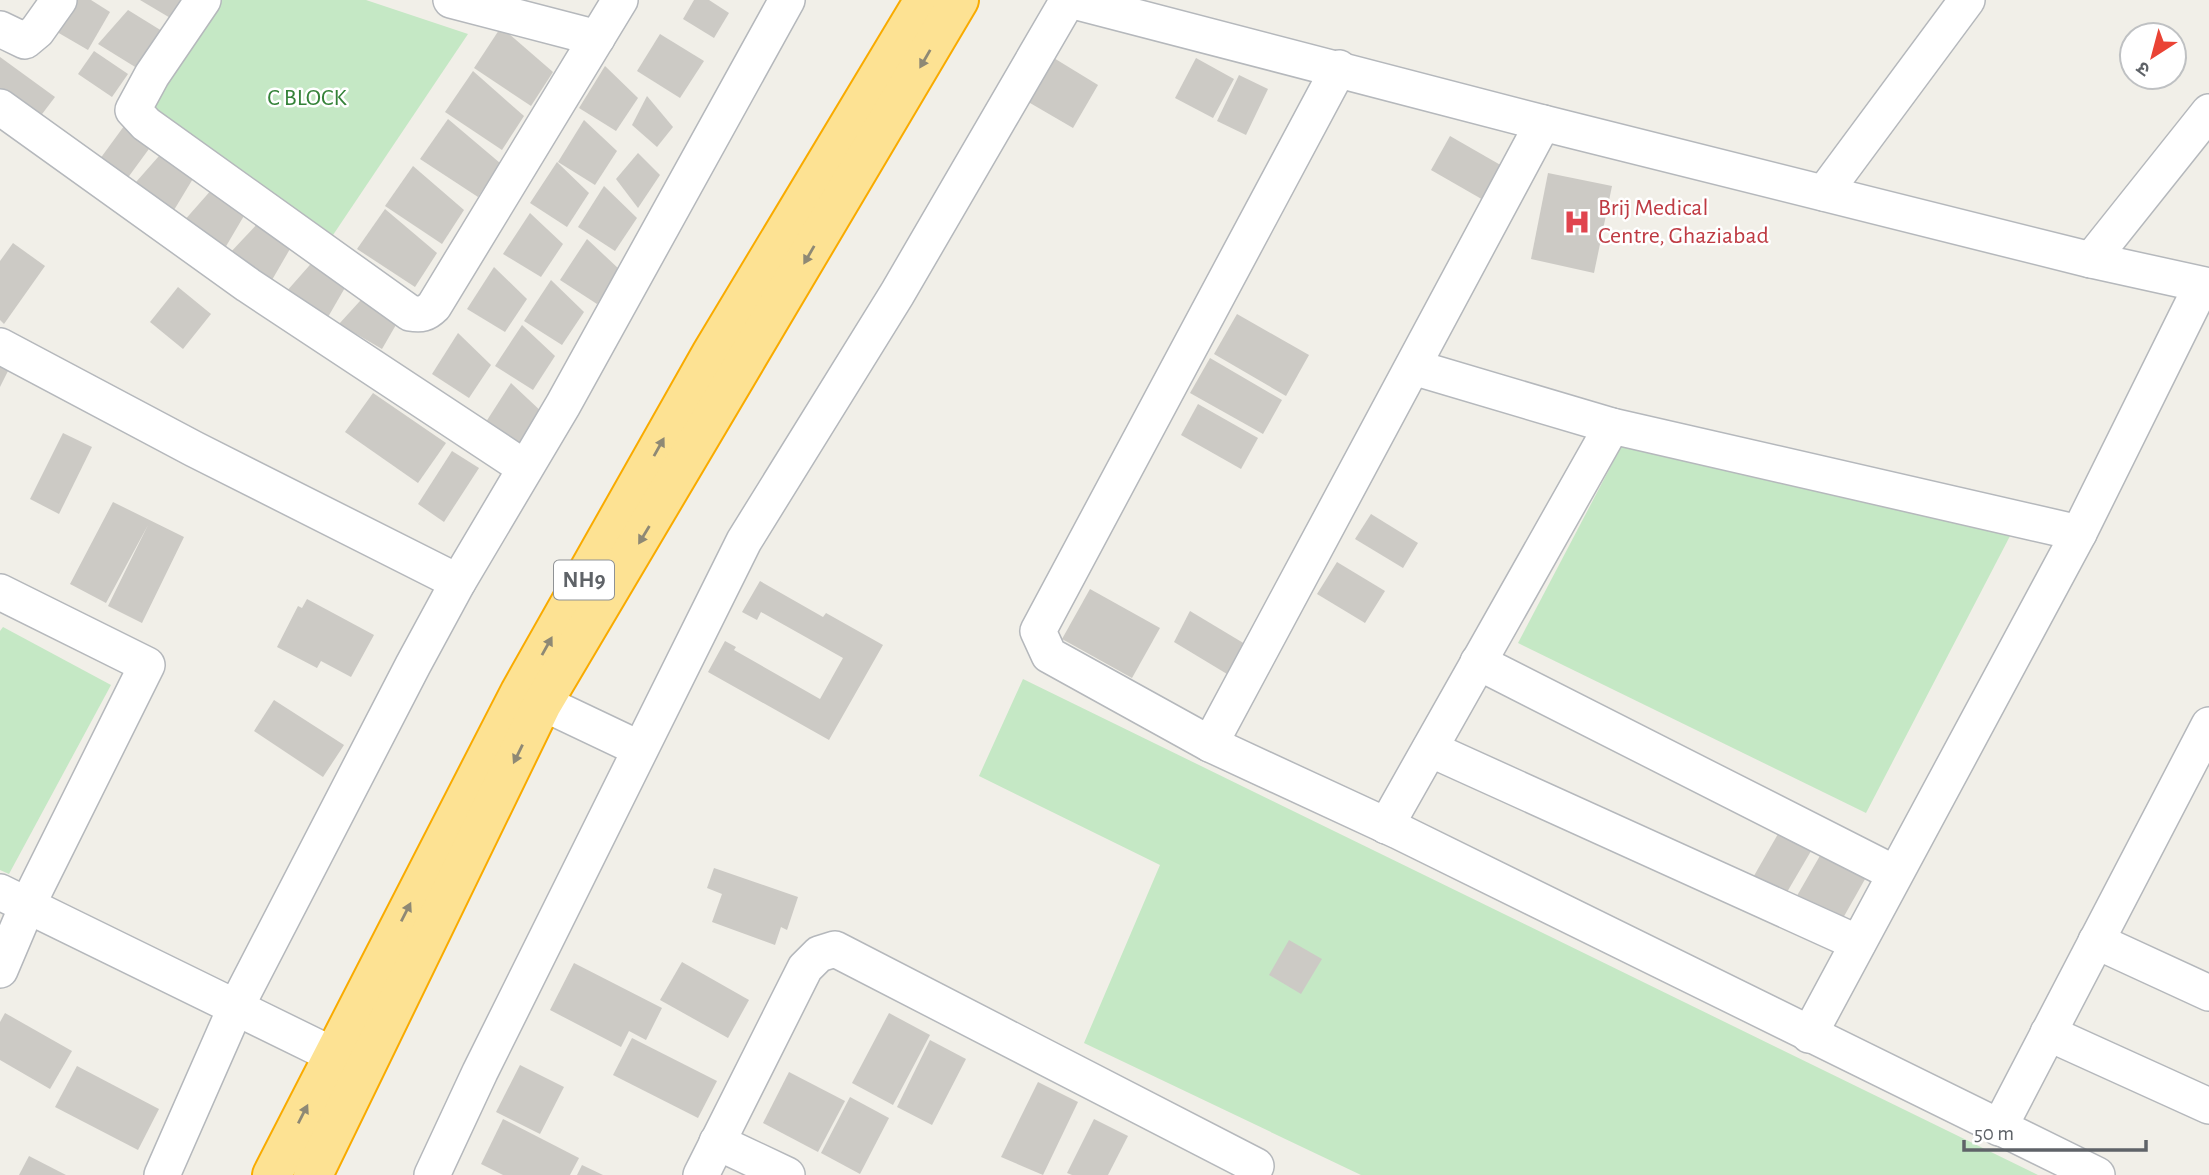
<svg xmlns="http://www.w3.org/2000/svg" width="2209" height="1175" font-family="'Alegreya Sans','Noto Sans Devanagari',sans-serif">
  <rect width="100%" height="100%" fill="#f1efe8"/>
  <g fill="#c5e8c5">
    <path d="M222,0H366L468,34L333,235L149,107Z"/>
    <path d="M1623,443L2010,536L1866,813L1518,643Z"/>
    <path d="M3,627L111,685L9,874L0,870V631Z"/>
    <path d="M1023,679L2038,1175H1361L1084,1043L1160,865L979,776Z"/>
  </g>
  <g fill="#cccac5">
    <path d="M67,0H91L110,12L88,50L45,25Z"/>
    <path d="M140,0H183L172,19Z"/>
    <path d="M694,0H709L729,13L714,38L683,19Z"/>
    <path d="M128,10L162,31L140,70L98,44Z"/>
    <path d="M501,27L553,72L531,106L474,68Z"/>
    <path d="M660,34L704,61L680,98L637,71Z"/>
    <path d="M94,51L128,74L112,97L78,74Z"/>
    <path d="M1044,52L1098,85L1073,128L1018,96Z"/>
    <path d="M0,57L55,97L36,122L0,96Z"/>
    <path d="M1196,58L1234,79L1213,118L1175,98Z"/>
    <path d="M605,66L638,98L616,131L579,108Z"/>
    <path d="M473,71L524,116L502,150L445,112Z"/>
    <path d="M1239,75L1268,89L1246,135L1217,121Z"/>
    <path d="M647,96L673,127L657,147L632,125Z"/>
    <path d="M448,119L500,163L478,197L420,159Z"/>
    <path d="M584,120L617,151L595,185L558,162Z"/>
    <path d="M127,122L154,142L124,183L97,163Z"/>
    <path d="M1450,136L1504,167L1485,201L1431,170Z"/>
    <path d="M638,153L660,175L638,208L616,179Z"/>
    <path d="M159,156L194,177L171,215L129,190Z"/>
    <path d="M557,162L589,193L567,227L530,203Z"/>
    <path d="M413,166L464,210L442,244L385,206Z"/>
    <path d="M1548,173L1612,186L1594,273L1531,259Z"/>
    <path d="M604,186L637,218L615,251L578,227Z"/>
    <path d="M213,188L248,209L225,248L183,222Z"/>
    <path d="M385,209L437,253L415,287L357,249Z"/>
    <path d="M530,213L563,244L541,277L503,254Z"/>
    <path d="M260,221L294,242L272,280L229,254Z"/>
    <path d="M587,239L620,270L597,304L560,280Z"/>
    <path d="M13,243L45,266L4,324L0,320V261Z"/>
    <path d="M316,258L350,279L328,317L286,292Z"/>
    <path d="M494,267L527,299L505,332L467,309Z"/>
    <path d="M551,280L584,312L562,345L524,321Z"/>
    <path d="M178,287L211,314L183,349L150,322Z"/>
    <path d="M370,290L404,311L382,349L339,324Z"/>
    <path d="M1237,314L1309,355L1286,396L1214,354Z"/>
    <path d="M522,325L555,356L533,390L495,366Z"/>
    <path d="M458,333L491,365L469,398L432,374Z"/>
    <path d="M0,358L12,363L0,387Z"/>
    <path d="M1210,358L1282,400L1263,434L1190,393Z"/>
    <path d="M511,383L544,414L522,448L484,425Z"/>
    <path d="M373,393L446,443L418,483L345,432Z"/>
    <path d="M1198,404L1258,438L1241,469L1181,435Z"/>
    <path d="M63,433L92,447L59,514L30,499Z"/>
    <path d="M452,451L479,468L444,522L418,504Z"/>
    <path d="M113,502L184,537L142,623L108,606L148,525L106,603L70,584Z"/>
    <path d="M1371,514L1418,543L1403,568L1355,539Z"/>
    <path d="M1337,562L1385,591L1365,623L1317,594Z"/>
    <path d="M760,581L823,617L826,613L883,645L829,740L708,672L725,641L736,647L734,650L820,699L843,658L761,612L757,620L742,612Z"/>
    <path d="M1090,589L1160,628L1132,678L1062,639Z"/>
    <path d="M307,599L374,635L351,677L321,661L317,668L277,647L298,606L302,608Z"/>
    <path d="M1190,611L1250,647L1232,677L1174,642Z"/>
    <path d="M274,700L344,745L323,777L254,731Z"/>
    <path d="M1782,827L1814,846L1783,899L1751,881Z"/>
    <path d="M1825,847L1869,872L1838,927L1794,901Z"/>
    <path d="M714,868L798,897L787,930L781,927L775,945L712,922L722,894L707,888Z"/>
    <path d="M1289,940L1322,959L1301,994L1269,975Z"/>
    <path d="M682,962L749,1000L728,1038L660,1000Z"/>
    <path d="M574,963L662,1008L646,1040L629,1031L621,1047L550,1010Z"/>
    <path d="M5,1013L72,1051L50,1089L0,1060V1022Z"/>
    <path d="M889,1013L930,1035L893,1105L852,1083Z"/>
    <path d="M632,1038L717,1081L698,1118L613,1075Z"/>
    <path d="M930,1040L966,1059L932,1125L897,1107Z"/>
    <path d="M520,1065L564,1087L540,1134L496,1112Z"/>
    <path d="M77,1066L159,1109L138,1150L55,1107Z"/>
    <path d="M789,1072L845,1101L818,1152L763,1123Z"/>
    <path d="M1038,1082L1078,1102L1043,1175L1001,1157Z"/>
    <path d="M850,1097L889,1118L860,1174L821,1153Z"/>
    <path d="M503,1119L579,1158L570,1175H503L481,1164Z"/>
    <path d="M1094,1119L1128,1136L1108,1175H1072L1067,1173Z"/>
    <path d="M29,1156L66,1175H19Z"/>
    <path d="M582,1165L603,1175H577Z"/>
  </g>
  <g fill="none" stroke-linecap="round" stroke-linejoin="round">
    <g stroke="#b5b8bc" stroke-width="38">
      <g id="minor">
        <path d="M203,0L152,75L133,110L146,124L410,313C421,315 426,314 434,306L620,0"/>
        <path d="M451,0L597,38"/>
        <path d="M1070,0L1543,123L2091,260L2209,286"/>
        <path d="M0,29L25,41L37,31L59,0"/>
        <path d="M1339,68L1046,616L1038,631L1049,655L1210,744L1398,831L2097,1175"/>
        <path d="M0,107L248,285L525,468"/>
        <path d="M1824,193L1967,0"/>
        <path d="M2091,260L2209,112"/>
        <path d="M0,346L194,449L458,582"/>
        <path d="M1413,367L1612,426L2079,533"/>
        <path d="M0,592L147,665L28,904L0,970"/>
        <path d="M1478,662L1894,873"/>
        <path d="M520,692L640,749"/>
        <path d="M1210,744L1543,123"/>
        <path d="M1430,749L1858,943"/>
        <path d="M1386,826L1612,426"/>
        <path d="M0,892L333,1055"/>
        <path d="M2096,941L2209,993"/>
        <path d="M2048,1033L2209,1106"/>
        <path d="M1809,1035L2079,533L2202,285"/>
        <path d="M1999,1128L2209,725"/>
        <path d="M717,1142L787,1175"/>
        <path d="M162,1175L235,1009L413,665L458,582L563,405L787,0"/>
        <path d="M432,1175L480,1072L744,541L897,294L1068,0"/>
        <path d="M701,1175L805,968L819,954L835,949L1256,1166"/>
      </g>
    </g>
    <g stroke="#f9ab00" stroke-width="42">
      <g id="highway">
        <path d="M272,1175L520,692L711,354L924,0"/>
        <path d="M313,1175L542,704L959,0"/>
      </g>
    </g>
    <use href="#minor" stroke="#fff" stroke-width="35"/>
    <use href="#highway" stroke="#fde293" stroke-width="38"/>
  </g>
  <defs><path id="oneway-solid" d="M-6-.8H1V-3.2L6.5 0L1 3.2V.8H-6Z" transform="scale(1.75)"/></defs>
  <g fill="#8e8975">
    <use href="#oneway-solid" transform="translate(925 59) rotate(120)"/>
    <use href="#oneway-solid" transform="translate(809 255) rotate(120)"/>
    <use href="#oneway-solid" transform="translate(659 447) rotate(-61)"/>
    <use href="#oneway-solid" transform="translate(644 535) rotate(121)"/>
    <use href="#oneway-solid" transform="translate(547 646) rotate(-61)"/>
    <use href="#oneway-solid" transform="translate(518 754) rotate(116)"/>
    <use href="#oneway-solid" transform="translate(406 912) rotate(-63)"/>
    <use href="#oneway-solid" transform="translate(303 1114) rotate(-63)"/>
  </g>
  <defs>
    <g id="hospital-bare" transform="scale(2.1)"><path d="M-5-5h3v3.5h4V-5h3V5h-3V1.5h-4V5h-3Z" fill="#e0444e" stroke="#fff" stroke-width="2.5" paint-order="stroke"/></g>
  </defs>
  <g fill-rule="evenodd">
    <use href="#hospital-bare" x="1577" y="222"/>
  </g>
  <g text-anchor="middle" dominant-baseline="central" stroke-width="5" stroke-linejoin="round" paint-order="stroke">
    <rect fill="#fff" stroke="#8f9295" stroke-width="2" x="554" y="560.5" width="60" height="39" rx="5"/>
    <g font-size="23" font-weight="bold" fill="#5f6368">
      <text x="584" y="580">NH9</text>
    </g>
    <g font-size="24" fill="#348238" stroke="#fff">
      <text x="307" y="98">C BLOCK</text>
    </g>
    <g font-size="24" fill="#be3a42" stroke="#fff" text-anchor="start">
      <text x="1598" y="208">Brij Medical<tspan x="1598" dy="28">Centre, Ghaziabad</tspan></text>
    </g>
  </g>
  <g transform="translate(2153 56) rotate(216)"><circle r="33" fill="#ffffff" stroke="#bfc1c3" stroke-width="2"/>
  <path d="M0-5L12 26L0 18L-12 26Z" fill="#ea4335"/>
  <text y="-10" font-size="19" font-weight="bold" text-anchor="middle" fill="#5f6368">उ</text>
  </g>
  <path d="M1964 1140v10h182v-10" fill="none" stroke="#5f6368" stroke-width="3.5"/>
  <text x="1974" y="1140" font-size="21" fill="#5f6368" stroke="#ffffff" stroke-width="5" paint-order="stroke">50 m</text>
</svg>
